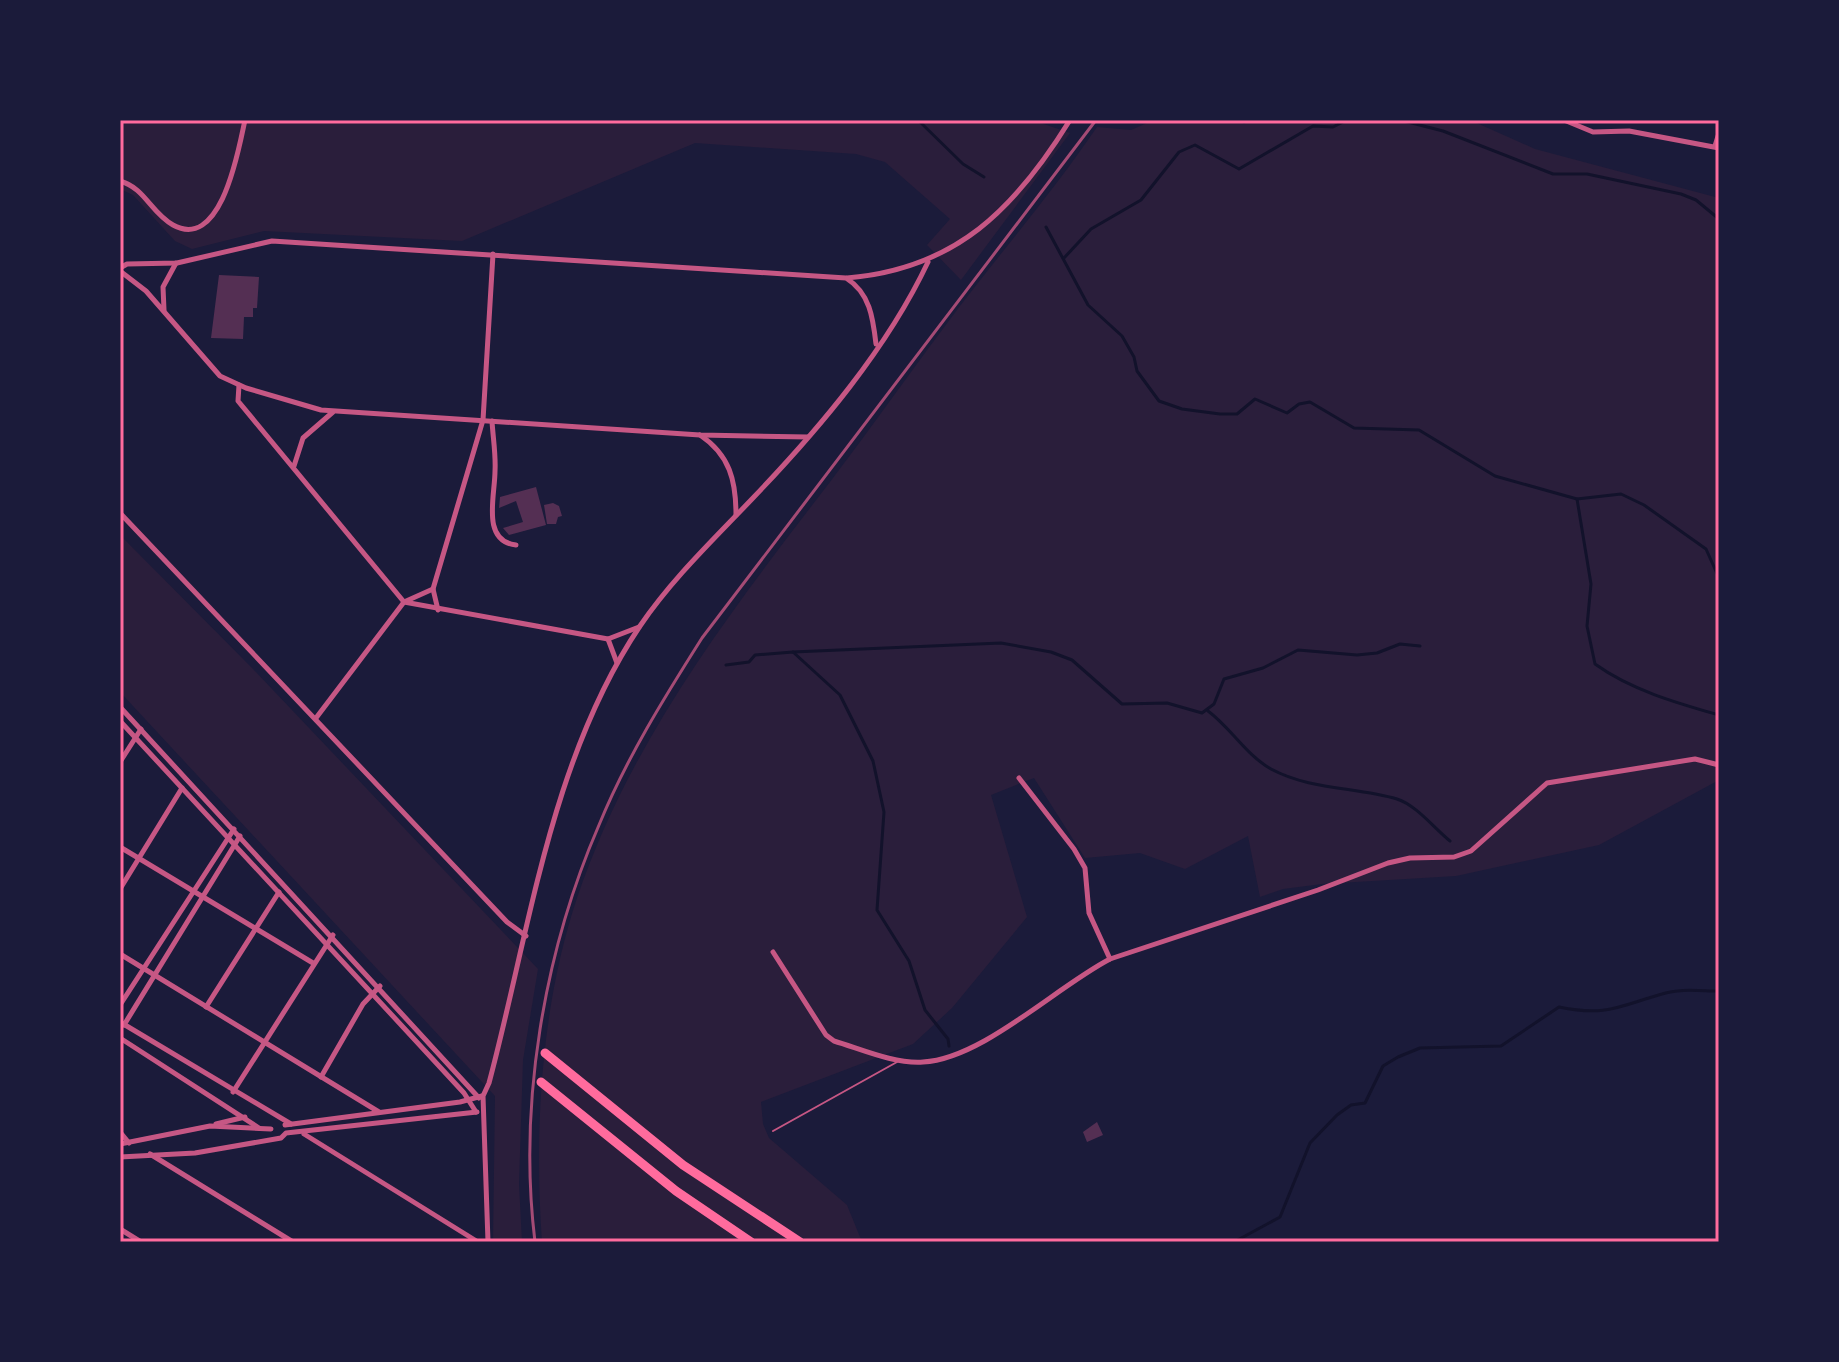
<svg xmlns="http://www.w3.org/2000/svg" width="1839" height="1362" font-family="'Fira Sans',sans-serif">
  <rect width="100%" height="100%" fill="#1b1b3a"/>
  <g fill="#2a1e3b">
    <path d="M120,120H1032L1070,133L961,280L927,245L950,219L885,162L856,154L695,143L462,241L264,231L192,249L175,241L133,195L120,189Z"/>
    <path d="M1154,120H1238L1244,124L1250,120H1470L1535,149L1719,198V780L1599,845L1456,876L1322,884L1283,889L1260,897L1248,836L1185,869L1140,853L1085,858L1034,778L991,795L1027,917L952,1008L913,1044L761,1102L763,1124L769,1138L847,1205L862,1242H542C534,1129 541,1006 577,898C630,741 730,612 830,482C874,424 916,364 960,306C1006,246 1055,189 1097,127L1131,130Z"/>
    <path d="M120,535L252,668L538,969L523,1060L519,1184L522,1242H493L495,1096L120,692Z"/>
  </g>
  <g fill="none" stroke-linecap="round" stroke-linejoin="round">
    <g stroke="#12122b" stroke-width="3">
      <path d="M918,120L963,164L984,177"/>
      <path d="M1400,120L1443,131L1553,174H1587L1681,194L1696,200L1719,219"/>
      <path d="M1046,227L1088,305L1122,336L1134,357L1137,371L1159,401L1182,409L1220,414H1237L1255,399L1287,413L1299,404L1310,402L1354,428L1419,430L1495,476L1577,499L1591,584L1587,626L1595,664C1631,690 1677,703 1719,715"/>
      <path d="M1064,258L1091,229L1141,200L1179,152L1195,145L1239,169L1313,126L1333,127L1347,120"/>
      <path d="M1577,499L1621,494L1644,505L1706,549L1719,578"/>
      <path d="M793,652L1001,643L1051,652L1072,660L1122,704L1167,703L1202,713L1214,704L1224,679L1263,668L1298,650L1357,655L1377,653L1400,644L1420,646"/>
      <path d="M726,665L749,662L755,655L793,652L840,695L873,761L884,812L877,910L909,961L925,1010L948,1039L949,1046"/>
      <path d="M1208,711C1231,728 1246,755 1271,769C1310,790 1356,787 1397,799C1416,805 1434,828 1450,841"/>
      <path d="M1234,1242L1280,1217L1310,1143L1337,1115L1351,1105L1365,1103L1383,1066L1398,1057L1420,1048L1501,1046L1559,1007C1607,1017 1619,1006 1662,994C1680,988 1701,991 1719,991"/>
    </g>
  </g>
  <g fill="#542f53">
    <path d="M219,275L259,277L257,308H253V317H244L243,339L211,338Z"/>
    <path d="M536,487L546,525L509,535L503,528L523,522L516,501L499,508L500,497Z"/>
    <path d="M553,503L559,506L562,516L558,517L556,524H547L544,505Z"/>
    <path d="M1097,1122L1103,1135L1087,1142L1083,1132Z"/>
  </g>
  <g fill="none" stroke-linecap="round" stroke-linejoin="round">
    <path stroke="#c65784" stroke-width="2" d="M773,1131L897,1062"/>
    <g stroke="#c65784" stroke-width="5">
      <path d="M1564,120L1593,132L1629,131L1719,148"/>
      <path d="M1715,146L1719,133"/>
      <path d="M120,181C145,188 151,213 173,225C222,252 239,147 245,120"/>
      <path d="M120,268L127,264L177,263L272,241L846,278C870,293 873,318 876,344"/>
      <path d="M120,271L146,291L220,376L246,388L321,410L700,435L808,437"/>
      <path d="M847,278C956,269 1015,209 1070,120"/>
      <path d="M164,310L163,287L176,263"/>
      <path d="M239,385L238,401L404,602L608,639L639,627"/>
      <path d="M492,421C493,438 496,455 495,471C495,496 481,541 516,545"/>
      <path d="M700,435C730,455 736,481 736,515"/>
      <path d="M294,466L303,438L333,412"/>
      <path d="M120,513L507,922L526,936"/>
      <path d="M438,610L433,589L483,420L493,254"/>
      <path d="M608,639L617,663"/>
      <path d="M120,707L479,1098"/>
      <path d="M316,718L404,602L433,589"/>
      <path d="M120,721L464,1093L476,1112"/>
      <path d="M120,762L141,729"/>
      <path d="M1019,778L1074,849L1085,868L1089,913L1110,959"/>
      <path d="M120,847L313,963"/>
      <path d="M120,889L182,788"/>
      <path d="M773,952L826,1035L834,1041C861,1049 894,1064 923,1062C982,1059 1056,987 1110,959L1318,890L1388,863L1410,858L1454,857L1471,851L1547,783L1695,759L1719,765"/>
      <path d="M120,954L379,1112"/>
      <path d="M120,1005L234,829"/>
      <path d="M206,1007L279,892"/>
      <path d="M120,1022L291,1124"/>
      <path d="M124,1025L240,836"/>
      <path d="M120,1038L259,1128"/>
      <path d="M321,1077L363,1004L380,986"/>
      <path d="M233,1092L333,935"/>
      <path d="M216,1124L245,1117"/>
      <path d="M285,1125L460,1102L482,1096"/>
      <path d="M120,1132L129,1143"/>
      <path d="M304,1134L478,1242"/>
      <path d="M120,1144L210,1126L271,1129"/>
      <path d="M150,1154L293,1242"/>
      <path d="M120,1157L195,1153L281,1138L286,1133L477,1112"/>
      <path d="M120,1229L141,1242"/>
      <path d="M488,1242L483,1096L489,1083C530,930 550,760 640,626C672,579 713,540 752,499C819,429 887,349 928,262"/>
    </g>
    <g stroke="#ff6b9d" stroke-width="9">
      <path d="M545,1053L683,1165L800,1242"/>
      <path d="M541,1082L676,1191L751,1242"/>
    </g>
    <path stroke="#a44b75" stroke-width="3" d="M535,1242C518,1104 544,952 599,825C626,759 664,698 702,638L1096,120"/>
  </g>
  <rect width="1839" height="1362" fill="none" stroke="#1b1b3a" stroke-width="244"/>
  <rect x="122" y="122" width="1595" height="1118" fill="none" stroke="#ff6b9d" stroke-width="3"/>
</svg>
